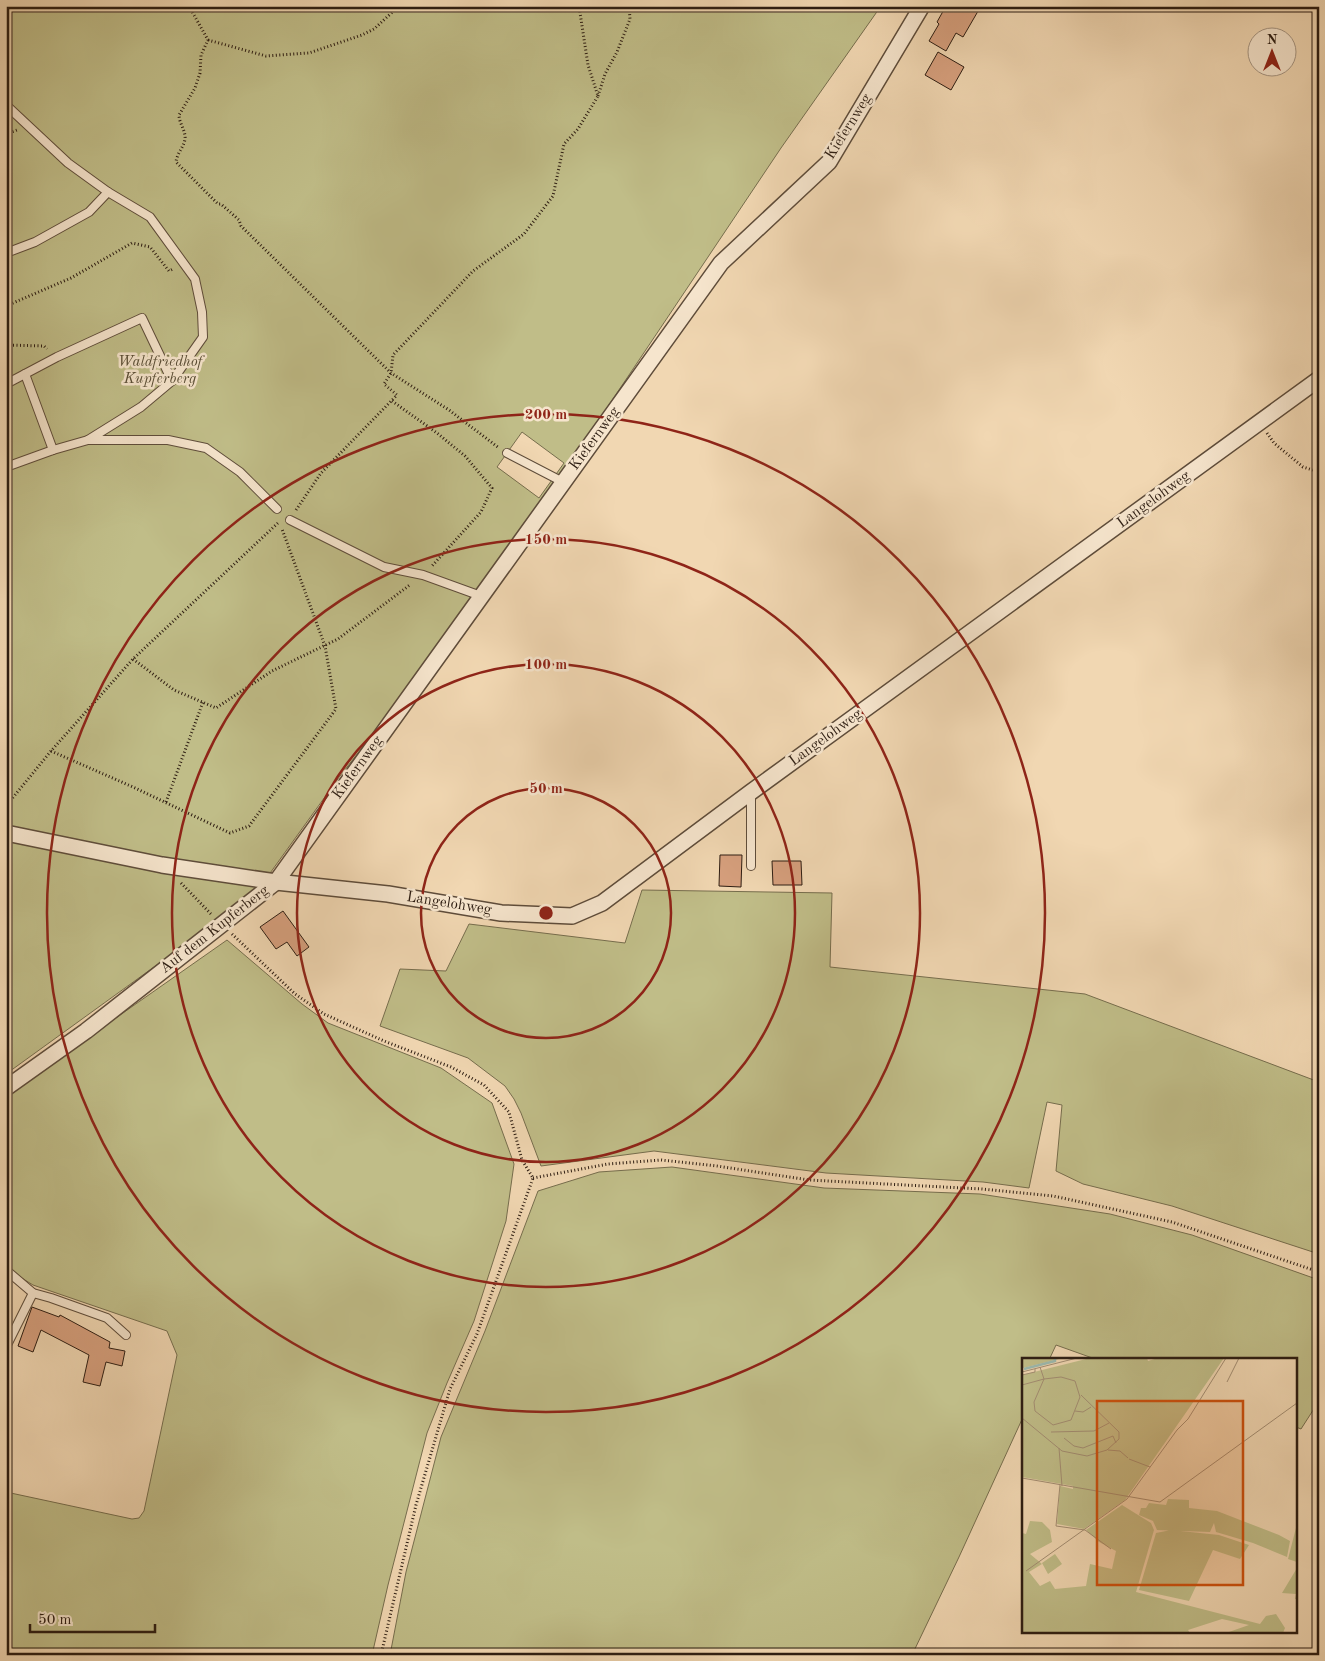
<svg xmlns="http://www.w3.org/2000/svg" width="1325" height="1661" font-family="'Old Standard TT',serif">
  <rect width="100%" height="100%" fill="#f1d7b2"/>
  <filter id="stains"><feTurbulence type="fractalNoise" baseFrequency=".004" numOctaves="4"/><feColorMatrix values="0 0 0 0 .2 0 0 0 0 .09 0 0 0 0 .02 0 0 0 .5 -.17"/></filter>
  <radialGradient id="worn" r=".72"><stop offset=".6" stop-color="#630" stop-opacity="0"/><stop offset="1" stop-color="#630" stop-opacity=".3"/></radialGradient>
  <g fill="#c0bd88" stroke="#766d4d" fill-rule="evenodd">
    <path d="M6,6H881L781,148L481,596L340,776L255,894L6,1074ZM522,432L564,463L539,498L497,467Z"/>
    <path d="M642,890L832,893L830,967L1085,994L1319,1082V1254L1172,1206L1083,1184L1056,1171L1062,1105L1047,1102L1029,1188L983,1182L826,1173L654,1151L541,1166L521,1113L514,1099L505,1086L468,1058L380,1026L400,969L446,971L469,924L625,943Z"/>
    <path d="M227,940L302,1004L328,1023L441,1068L492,1103L514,1164L506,1221L474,1321L447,1383L427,1433L388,1585L372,1655H6V1492L132,1519L139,1518L144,1511L177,1355L167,1331L33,1285L20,1277L6,1265V1095Z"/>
    <path d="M672,1167L824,1188L980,1194L1110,1214L1192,1235L1319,1280V1401L1301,1429L1296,1427V1360H1098L1056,1345L1049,1360H1024V1415L959,1557L912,1655H390L406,1572L441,1437L485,1331L538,1191L599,1172Z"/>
  </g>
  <g fill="#d7a07e" stroke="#2d1d12">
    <path d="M946,6H981L963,37L956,33L946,51L929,41L939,24L937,22Z"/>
    <path d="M938,52L964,67L951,90L925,75Z"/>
    <path d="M720,855H742L741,887L719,886Z"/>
    <path d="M772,861H801L802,885H773Z"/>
    <path d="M283,911L309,947L297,956L287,942L276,949L260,927Z"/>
    <path d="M32,1307L59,1317L60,1315L110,1342L109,1348L125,1351L122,1366L106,1362L100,1386L83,1382L89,1355L41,1330L33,1352L18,1346Z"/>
  </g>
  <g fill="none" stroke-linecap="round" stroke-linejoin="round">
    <g stroke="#5e4c3a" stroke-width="10">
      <g id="lane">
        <path d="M6,105L68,163L108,192L150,217L195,279L202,312L203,337L172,381L141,407L88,440L53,450L6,467"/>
        <path d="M6,253L35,242L89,212L108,192"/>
        <path d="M25,374L53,450"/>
        <path d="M6,384L57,357L142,318L172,381"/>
        <path d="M88,440H168L206,448L240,472L277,509"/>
        <path d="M507,453L563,482"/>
        <path d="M290,520L384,567L423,575L481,596"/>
        <path d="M751,792V866"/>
        <path d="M6,1270L33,1293L51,1298L107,1318L126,1335"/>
        <path d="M6,1347L33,1293"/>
      </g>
    </g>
    <g stroke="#5e4c3a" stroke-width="18">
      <g id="street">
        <path d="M6,833L162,865L276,882L388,894L501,913L572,916L602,903L751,792L1319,379"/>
        <path d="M6,1088L86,1031L276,882L721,263L829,162L922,6"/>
      </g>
    </g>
    <g stroke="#2d1d12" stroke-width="3" stroke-dasharray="1 2.5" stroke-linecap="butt">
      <path d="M189,6L208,40L201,55L200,73L195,88L179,115C179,123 186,131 185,139C184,147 177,153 176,162L218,204H221L239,220L241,226L391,373L449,410L499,448"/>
      <path d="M208,40L266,56L309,53L362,35L374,29L399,6"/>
      <path d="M598,96L605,74L617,52L630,19L629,6"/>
      <path d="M6,134L17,130"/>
      <path d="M6,306L71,278L132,243L150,247L169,271L173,269"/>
      <path d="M6,345L44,346L47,349"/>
      <path d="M392,401L437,433L465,456L492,488L481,512L431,567"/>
      <path d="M1267,433L1274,443L1303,467L1319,472"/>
      <path d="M296,510L321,473L397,395L384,384L391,373L393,355L473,271L524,234L553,196L564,144L578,129L598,96L588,65L579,6"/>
      <path d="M133,659L174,690L216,708L272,671L338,639L411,584"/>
      <path d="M51,751L133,787L230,833L249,826L336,709L325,646L282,529"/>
      <path d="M166,802L203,702"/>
      <path d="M6,806L51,751L133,659L279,522"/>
      <path d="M181,883L211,914"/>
      <path d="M232,934L295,994L324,1014L384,1041L451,1067L484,1085L509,1112L522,1160L533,1178L477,1334L450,1389L416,1505L381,1655"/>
      <path d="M533,1178L608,1164L661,1160L717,1166L809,1180L982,1189L1053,1196L1172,1222L1319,1272"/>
    </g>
    <use href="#lane" stroke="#f6e5cd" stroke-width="8"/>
    <use href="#street" stroke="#f6e5cd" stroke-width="15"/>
  </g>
  <g fill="none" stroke="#8f2418" stroke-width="2.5">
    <circle cx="546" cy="913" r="125"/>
    <circle cx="546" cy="913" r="249"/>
    <circle cx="546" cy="913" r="374"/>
    <circle cx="546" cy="913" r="499"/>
  </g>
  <g text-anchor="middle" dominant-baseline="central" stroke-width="5" stroke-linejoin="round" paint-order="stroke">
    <g font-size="15" fill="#2d1d12" stroke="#f6e5cd">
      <text transform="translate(849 127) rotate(-58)">Kiefernweg</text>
      <text transform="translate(595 439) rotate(-54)">Kiefernweg</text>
      <text transform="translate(1154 500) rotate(-36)">Langelohweg</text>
      <text transform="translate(826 738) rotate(-36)">Langelohweg</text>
      <text transform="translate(358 768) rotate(-54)">Kiefernweg</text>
      <text transform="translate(449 904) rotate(9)">Langelohweg</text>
      <text transform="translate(215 930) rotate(-38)">Auf dem Kupferberg</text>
    </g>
    <g font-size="15" font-style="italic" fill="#594d35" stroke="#f6e5cd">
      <text x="160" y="362">Waldfriedhof<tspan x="160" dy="17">Kupferberg</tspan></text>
    </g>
  </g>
  <g transform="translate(1022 1358)">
    <rect width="275" height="275" fill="#f1d7b2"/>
    <path d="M0,0H41L1,10ZM68,0H125L126,3L136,0H202L103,142L62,171L35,166L38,128L51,131V128L0,119V17ZM146,141L167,142V150L195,153L257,177L268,183L265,199L231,185L194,174L192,165L188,174L135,172L131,163L117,157L119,150H124L127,145L144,147ZM100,147L129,165L132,172L114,234L238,266L244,258L254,256L263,270L261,275H204L227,267L200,261L166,272L168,275H0V175L4,176L8,163L20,164L28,172L30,184L8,196L20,206L7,214L18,228L28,223L33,231L64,228L68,206L90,211L94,193L77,184L64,172ZM275,166V204L266,201ZM149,172L197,177L227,187L218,201L191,192L167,243L117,232L134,175ZM33,196L40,206L26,216L20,205ZM275,210V241H273L274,236L260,235Z" fill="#c0bd88"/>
    <path fill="none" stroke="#9bb9ae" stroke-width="2.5" d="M2,11L33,3V0"/>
    <path fill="none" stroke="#a38d72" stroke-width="1" d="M0,14L55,0M0,17L13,14V11M205,24L217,0M0,27L22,21L39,19L53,23L58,39L49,62L31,67L13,53L12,44L22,21L18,9M53,53L61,54L69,49M0,60L40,93L65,98L85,92L97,81V74L59,37M29,74L72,73L87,65M42,80L52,88L61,90L91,78L94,85M37,90L40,128M86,92L98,93L106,100M107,101L128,109M0,120L138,144L275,45M38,127L34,168L63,172L89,191M4,213L105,141L155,72L166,61L204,0"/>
    <path fill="#cc500d" fill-opacity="0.15" stroke="#cc500d" stroke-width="2.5" d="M75,43H221V227H75Z"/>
    <rect width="275" height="275" fill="none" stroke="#2d1d12" stroke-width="2.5"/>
  </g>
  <circle cx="546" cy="913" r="8" fill="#8f2418" stroke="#f6e5cd" stroke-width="2.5"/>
  <g font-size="15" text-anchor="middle" font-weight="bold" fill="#8f2418" stroke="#f6e5cd" stroke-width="5" stroke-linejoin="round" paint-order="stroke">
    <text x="546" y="419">200 m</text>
    <text x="546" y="544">150 m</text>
    <text x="546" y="669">100 m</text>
    <text x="546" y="793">50 m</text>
  </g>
  <rect width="1325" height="1661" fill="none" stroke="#f1d7b2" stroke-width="25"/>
  <rect x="8" y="8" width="1310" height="1646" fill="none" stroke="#2d1d12" stroke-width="2.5"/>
  <rect x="12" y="12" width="1300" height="1636" fill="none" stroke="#2d1d12"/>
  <g transform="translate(1272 52)"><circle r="24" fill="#f6e5cd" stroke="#a69582"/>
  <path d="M0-4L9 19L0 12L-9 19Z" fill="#8f2418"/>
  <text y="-8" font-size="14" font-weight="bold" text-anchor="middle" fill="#2d1d12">N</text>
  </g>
  <path d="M30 1624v8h125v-8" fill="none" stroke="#2d1d12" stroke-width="2.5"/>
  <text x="38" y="1624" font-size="15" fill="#2d1d12" stroke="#f6e5cd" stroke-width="4" paint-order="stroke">50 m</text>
  <rect width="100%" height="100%" filter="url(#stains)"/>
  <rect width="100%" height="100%" fill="url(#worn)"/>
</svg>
